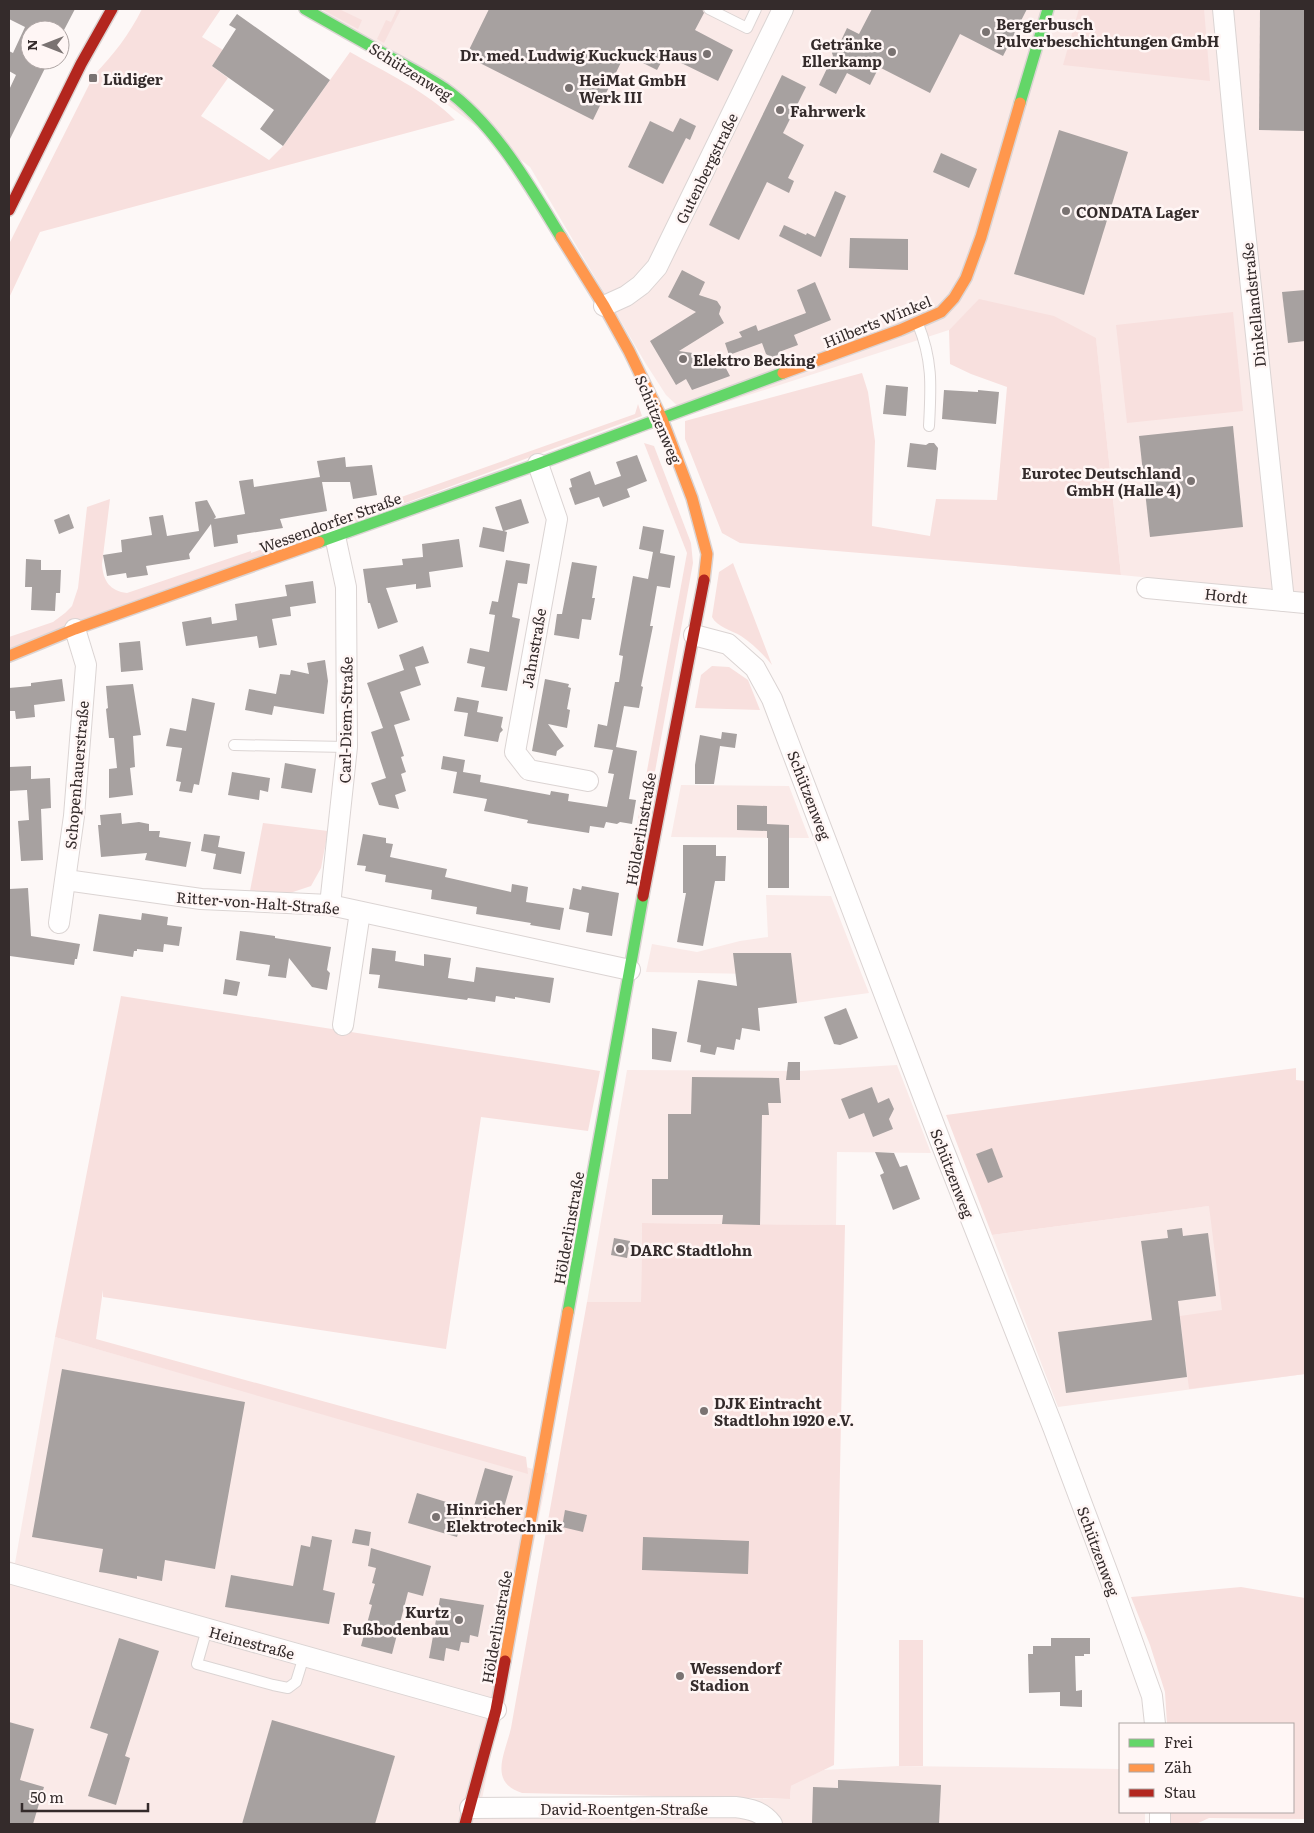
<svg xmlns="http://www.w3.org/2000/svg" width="1314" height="1833" font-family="Literata,serif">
  <rect width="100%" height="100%" fill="#fdf8f7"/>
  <g fill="#faeae8">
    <path d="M321,9H1305V593L1121,575L1096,339L979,300L949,330L687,415L666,395L646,364L530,167Z"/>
    <path d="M681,785L789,786L809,838L671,837Z"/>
    <path d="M766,895L831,896L869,993L758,1008L754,974L646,972L652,944L697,952L740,941L768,937Z"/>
    <path d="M897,1065L931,1153L837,1152L836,1225L642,1223L641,1302H587L627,1070L800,1071Z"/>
    <path d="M1305,1193V1374L1058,1407L992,1235Z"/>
    <path d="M55,1337L254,1394L548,1473L482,1799H790L791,1786L823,1770L899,1766L1120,1769V1812H1145V1824H9V1561L15,1563Z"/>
  </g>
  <g fill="#f8e0de">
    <path d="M142,9H221L202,37L223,50L212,66L228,78L201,116L269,160L283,146L350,52C383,71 428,92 455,120L40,232L9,298V244L94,75C114,54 129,35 142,9Z"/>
    <path d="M321,9H339L362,20L358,29Z"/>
    <path d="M397,9H401L384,43L377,39L386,20L391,22Z"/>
    <path d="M1079,9H1204L1210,81L1063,65Z"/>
    <path d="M979,299L1054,316L1096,338L1121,575L740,543L722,533L685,439V421L862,373L868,392L875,441L872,526L930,536L936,499L997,500L1007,387L971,374L950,364L949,330Z"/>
    <path d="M1233,312L1243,411L1127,423L1116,325Z"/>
    <path d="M638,404L642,416L9,649V637L53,622L65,613L72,606L78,588L87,507L110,499L102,564C103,581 110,591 127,593L251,551V553L298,536L297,534L635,414Z"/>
    <path d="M644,443L654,446L691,543L693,563L652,788L644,787L687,553Z"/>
    <path d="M733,563L772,665C763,654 753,644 741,636C731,630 717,627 712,617L719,572Z"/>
    <path d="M712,666L729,667L748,680L760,710L695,708L701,675Z"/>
    <path d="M643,793L650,795L637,869L629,867Z"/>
    <path d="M263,823L328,831L321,868L311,886L290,893L250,891Z"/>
    <path d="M121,996L600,1071L588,1131L481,1117L446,1349L103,1297V1290L96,1339L526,1457L528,1474L55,1337Z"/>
    <path d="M1296,1068V1080L1305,1081V1374L1189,1389L1180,1316L1222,1310L1209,1206L992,1235L946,1115Z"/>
    <path d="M642,1223L845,1225L834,1765L791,1786L790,1799L522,1793C488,1782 505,1754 511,1728L587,1302H641Z"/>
    <path d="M1241,1587L1305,1598V1819L1209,1818L1196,1824H1171L1170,1812H1293V1724H1167L1165,1692L1150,1645L1131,1597Z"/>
    <rect x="899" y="1640" width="24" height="126"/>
  </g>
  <g fill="#a7a1a0">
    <path d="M9,9H75L64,30L30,29V60H49L9,141V90L16,75L9,71V51L13,53L25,27L9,19Z"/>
    <path d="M489,9H702L704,13L695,30L733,50L718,81L665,55L657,70L625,54L593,120L466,56Z"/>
    <path d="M872,9H1027L1003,56L960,34L930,93L879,67L870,85L847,73L836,94L819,85L833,56L832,53L836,45H839L847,28L859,34Z"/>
    <path d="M1260,9H1305V131L1259,130Z"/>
    <path d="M237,14L330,80L283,146L260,129L274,110L212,66L236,29L229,25Z"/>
    <path d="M782,75L806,87L783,133L804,145L788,178L794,181L789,193L767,182L739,240L709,225Z"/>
    <path d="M680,118L696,126L690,140L686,138L663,184L628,167L650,121L673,132Z"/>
    <path d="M1059,130L1128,152L1084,295L1014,274Z"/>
    <path d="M941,153L977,169L969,188L933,172Z"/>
    <path d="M835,191L846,196L821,257L779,236L784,225L806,235L807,233L815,237Z"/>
    <path d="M850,238L908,239V270L849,268Z"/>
    <path d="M682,270L705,282L699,295L717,301L721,307L719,314L724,323L679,351L720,357L730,376L692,390L686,379L676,385L650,341L696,312L668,297Z"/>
    <path d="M815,282L831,320L794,335L798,345L779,352L775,360L766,354L762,343L729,355L725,343L742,337L739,332L756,325L758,331L806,313L797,290Z"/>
    <path d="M1305,290V341L1288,343L1282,292Z"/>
    <path d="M886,385L908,387L906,416L883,414Z"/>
    <path d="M944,390L978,392V390L999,392L996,424L942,419Z"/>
    <path d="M1233,426L1243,527L1150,537L1139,436Z"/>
    <path d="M910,443L926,445L929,443H934L938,448L936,470L907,467Z"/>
    <path d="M637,455L647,481L627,489L630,497L603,507L599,497L575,505L569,488L572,487L570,479L590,471L595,485L621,476L616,462Z"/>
    <path d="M345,457L346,467L372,465L377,495L353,499L350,482H322L327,511L280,519L283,528L237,535L238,543L214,547L211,524L189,554L190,559L146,566L148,575L127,578L126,573L107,576L103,555L122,552L121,540L152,535L149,517L163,515L167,536L199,531L195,502L207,500L216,517L214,519L245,514L239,481L253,479L254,487L320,477L317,461Z"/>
    <path d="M521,499L529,523L504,531L507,532L504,552L479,547L483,527L503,531L495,507Z"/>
    <path d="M69,514L74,528L59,534L54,520Z"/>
    <path d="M643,526L664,530L660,553L675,556L670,588L657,586L650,626H653L641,686L643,687L639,708L624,706L616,747L637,751L629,799L636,800L632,824L620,822L617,824L606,822L604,828L590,826L589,833L527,823L528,820L484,811L487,799L453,793L457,772L441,769L443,756L465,760L463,772L481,775L480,782L550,795L551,791L569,794L568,801L607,807L614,774L608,773L613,750L594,747L598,724L607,726L615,682H619L623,656L619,655L633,576L648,579L653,552L639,549Z"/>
    <path d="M459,539L463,567L429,572L431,587L416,589V584L386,588L398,622L378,629L370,603H368L363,569L403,565L402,559L423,557L422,544Z"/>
    <path d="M26,559L41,560V570H61L60,593H56L55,611L31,610L32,587H25Z"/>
    <path d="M506,560L530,564L527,584L518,583L512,617L520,619L507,691L481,687L485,667L467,663L470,648L489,652L495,615L489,614L492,601L498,602Z"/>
    <path d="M572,562L597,566L592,598H595L591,620L582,619L579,639L554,635L557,614H562Z"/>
    <path d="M313,581L316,603L290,607L291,616L272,619L277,645L259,648L257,636L186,646L182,622L211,617L212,624L237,620L235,604L287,596L285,585Z"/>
    <path d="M140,641L143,670L121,672L119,643Z"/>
    <path d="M423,646L429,663L415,667L421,685L400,692L410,720L394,725L404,756L401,757L406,772L401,774L406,791L395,795L399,809L379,805L371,783L386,778L371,732L383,728L367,683L404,670L399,655Z"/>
    <path d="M325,660L328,681L324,714L274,706L272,715L245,710L249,689L276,694L280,674L290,675L291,670L309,674L307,663Z"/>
    <path d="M62,679L65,701L34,705L35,717L16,719L15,711H9V688L31,686V683Z"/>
    <path d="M545,679L569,684L568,687L571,688L567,709L570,710L567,728L548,724L564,746L557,751L556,756L532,751Z"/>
    <path d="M133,684L141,735L133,736L135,767L130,768L133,795L109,798V769L117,768L114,738H109L106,709L108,708L106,686Z"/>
    <path d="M457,697L479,701L477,712L503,717L501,727L503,730L500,733L498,742L464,736L468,713L454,711Z"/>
    <path d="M192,698L215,703L199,785L194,784L192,793L179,791L181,782L176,781L182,748L166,746L170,728L186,731Z"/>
    <path d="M722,732L737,734L735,748L720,746L714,784H695V765L700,735L721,739Z"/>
    <path d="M285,763L316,769L312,793L281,788Z"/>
    <path d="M31,766V779L50,778L51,808L41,809L43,860L21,861L18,821L29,820L27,790L9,791V767Z"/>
    <path d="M232,772L270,778L268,792L260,790L259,800L228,795Z"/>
    <path d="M737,805L767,806V824L789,825V888H768V838H767V831L737,830Z"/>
    <path d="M121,813L122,824L139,822L149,824V831H160L159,837L191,842L186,867L145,860L147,853L101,857L98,825H101L100,815Z"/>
    <path d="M204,834L220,836L218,847L245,852L241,874L213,869L216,854L201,851Z"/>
    <path d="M363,834L386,838V843L393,844L390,857L447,869L445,877L511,892L512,884L528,887L526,902L564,908L560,930L530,925L531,923L476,914L477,907L431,899L432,890L385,882L386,875L365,871L366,866L357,865Z"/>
    <path d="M683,845H716V856H726L725,881H715L703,946L677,942L686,893H683Z"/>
    <path d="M582,886L619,893L612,936L586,932L589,913L569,909L573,888L581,890Z"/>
    <path d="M28,888L31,936L80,944L77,959H75L74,965L10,956L9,889Z"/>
    <path d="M142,913L168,917L167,925L182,927L179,946L164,944L163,952L137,949V951H134L133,957L93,951L99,914L141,920Z"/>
    <path d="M240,931L275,936V938L331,947L327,970L330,973L327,990L312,987L289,958L286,978L268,976L270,965L236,960Z"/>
    <path d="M372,948L396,951L395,961L424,966V954L451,958L448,978L474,982L476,967L554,978L550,1003L515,997V999L496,996L495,1002L468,998L467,1000L378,988L380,975L369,974Z"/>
    <path d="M733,953H791L797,1003L758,1008L760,1031L742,1028L740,1040L736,1039L734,1050L717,1047L715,1055L700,1052L701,1045L687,1042L698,980L737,986Z"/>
    <path d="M225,979L240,982L237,996L223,994Z"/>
    <path d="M846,1008L858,1038L840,1045L834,1044L824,1017Z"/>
    <path d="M652,1028L677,1032L671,1062L652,1059Z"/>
    <path d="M788,1062H800V1080H786Z"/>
    <path d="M692,1077L779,1078L781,1103H768L769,1115H762L760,1225L722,1224L723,1215H652V1179H668V1114H691Z"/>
    <path d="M872,1087L878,1103L889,1098L894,1109L889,1119L893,1129L873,1137L864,1113L849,1119L841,1099Z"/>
    <path d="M992,1148L1003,1177L988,1183L976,1154Z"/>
    <path d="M875,1152L894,1153L900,1167L907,1165L920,1199L893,1210L880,1175L884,1173Z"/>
    <path d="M1182,1228L1183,1236L1208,1233L1216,1296L1178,1301L1187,1377L1066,1393L1058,1332L1152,1320L1141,1241L1168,1238L1167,1230Z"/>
    <path d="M614,1238L630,1241L627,1258L611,1255Z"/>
    <path d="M62,1369L245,1402L215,1569L165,1560L162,1581L137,1576V1579L106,1573L99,1572L103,1549L32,1537Z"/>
    <path d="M485,1468L513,1476L503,1511L489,1508L486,1518L472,1513Z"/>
    <path d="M417,1493L466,1508L457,1537L408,1523Z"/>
    <path d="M565,1510L587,1515L583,1532L562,1527Z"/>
    <path d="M355,1529L371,1532L369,1546L352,1543Z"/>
    <path d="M312,1536L332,1540L323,1590L335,1593L329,1624L225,1607L231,1575L293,1586L301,1545L310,1547Z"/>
    <path d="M643,1537L749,1541L748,1574L642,1570Z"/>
    <path d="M371,1548L431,1566L423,1596L408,1592L392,1654L361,1646L372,1605L369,1604L375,1584L372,1583L376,1568L368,1566Z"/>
    <path d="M440,1598L484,1605L478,1637L470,1635L469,1643L461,1642L459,1651L446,1648L444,1661L429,1658Z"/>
    <path d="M119,1638L159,1651L125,1756L130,1758L116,1805L88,1796L108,1734L90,1728Z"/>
    <path d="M1051,1638H1090V1654H1084V1656H1075L1076,1691L1082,1690V1707L1060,1706V1692L1029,1693L1028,1654H1033V1646H1051Z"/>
    <path d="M272,1720L395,1756L375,1824H242Z"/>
    <path d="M9,1722L34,1729L20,1780L44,1787L33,1824H9Z"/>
    <path d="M838,1780L941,1785L939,1824H812L813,1787L838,1788Z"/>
  </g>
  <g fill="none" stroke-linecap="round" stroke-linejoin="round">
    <g stroke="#dbd4d3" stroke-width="12">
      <g id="lane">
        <path d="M709,9L747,28L756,9"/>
        <path d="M918,324C933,361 931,387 929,426"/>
        <path d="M234,745L347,747"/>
        <path d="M207,1629L197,1664L273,1685L288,1688L296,1682L304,1656"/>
      </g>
    </g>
    <g stroke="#dbd4d3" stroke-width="22">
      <g id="street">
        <path d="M1223,9L1234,126L1284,601"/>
        <path d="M604,306L626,296L641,285L657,267L783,9"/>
        <path d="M538,464L557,519L515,752L529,770L588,781"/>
        <path d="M1147,588L1305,603"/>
        <path d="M694,635L728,644L755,668L772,699L941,1143L1053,1427L1110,1579L1152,1696L1155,1724"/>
        <path d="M66,880L201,899L330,905L630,970"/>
        <path d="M330,905L347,747L346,587L335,536"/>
        <path d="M59,923L74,816L86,665L75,629"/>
        <path d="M343,1025L360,912"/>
        <path d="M9,1573L496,1710"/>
        <path d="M470,1808L735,1807C750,1809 762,1811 772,1824"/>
        <path d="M1160,1812V1824"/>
      </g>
    </g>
    <g stroke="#dbd4d3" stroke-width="14">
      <g id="fast">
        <path d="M305,9C333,25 360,40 388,56C407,66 426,76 444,88C495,124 529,185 561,237"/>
        <path d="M1020,103L1048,9"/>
        <path d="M319,542L538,464L783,373"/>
        <path d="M568,1312L643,896"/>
      </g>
    </g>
    <g stroke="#dbd4d3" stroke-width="14">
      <g id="slow">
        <path d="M561,237L604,306L629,351L662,419L692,498L707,554L704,580"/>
        <path d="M783,373L900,330L941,312L954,298L966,278L981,237L1020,103"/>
        <path d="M9,656L75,629L319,542"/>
        <path d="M505,1661L568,1312"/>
      </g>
    </g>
    <g stroke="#dbd4d3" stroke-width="14">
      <g id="jam">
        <path d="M9,210L81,64L112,9"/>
        <path d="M643,896L704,580"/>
        <path d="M465,1824L496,1710L505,1661"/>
      </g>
    </g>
    <use href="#lane" stroke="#fffefe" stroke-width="10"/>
    <use href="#street" stroke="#fffefe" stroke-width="20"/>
    <use href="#fast" stroke="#63d668" stroke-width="11"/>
    <use href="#slow" stroke="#ff974d" stroke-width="11"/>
    <use href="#jam" stroke="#b3261e" stroke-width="11"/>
  </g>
  <g fill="#7a7372" stroke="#fff6f5" stroke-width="2">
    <circle cx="986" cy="32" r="5"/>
    <circle cx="892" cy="52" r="5"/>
    <circle cx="707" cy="54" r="5"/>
    <rect x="88" y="73" width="10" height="10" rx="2.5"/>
    <circle cx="569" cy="88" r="5"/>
    <circle cx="780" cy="110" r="5"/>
    <circle cx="1066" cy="211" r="5"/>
    <circle cx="683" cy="359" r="5"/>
    <circle cx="1191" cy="481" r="5"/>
    <circle cx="620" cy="1249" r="5"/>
    <circle cx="704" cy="1411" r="5"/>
    <circle cx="436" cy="1517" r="5"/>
    <circle cx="459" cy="1620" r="5"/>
    <circle cx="680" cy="1676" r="5"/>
  </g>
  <g text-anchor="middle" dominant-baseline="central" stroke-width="5" stroke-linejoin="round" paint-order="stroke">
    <g font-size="15" font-weight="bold" fill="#342b2b" stroke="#fff6f5" text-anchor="start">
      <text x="996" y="23">Bergerbusch<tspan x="996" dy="17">Pulverbeschichtungen GmbH</tspan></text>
      <text x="882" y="43" text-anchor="end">Getränke<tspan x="882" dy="17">Ellerkamp</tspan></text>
      <text x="697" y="54" text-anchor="end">Dr. med. Ludwig Kuckuck Haus</text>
      <text x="103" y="78">Lüdiger</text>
      <text x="579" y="79">HeiMat GmbH<tspan x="579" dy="17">Werk III</tspan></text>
      <text x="790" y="110">Fahrwerk</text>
      <text x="1076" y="211">CONDATA Lager</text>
      <text x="693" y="359">Elektro Becking</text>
      <text x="1181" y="472" text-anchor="end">Eurotec Deutschland<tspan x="1181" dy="17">GmbH (Halle 4)</tspan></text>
      <text x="630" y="1249">DARC Stadtlohn</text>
      <text x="714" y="1402">DJK Eintracht<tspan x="714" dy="17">Stadtlohn 1920 e.V.</tspan></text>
      <text x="446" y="1508">Hinricher<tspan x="446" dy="17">Elektrotechnik</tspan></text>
      <text x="449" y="1611" text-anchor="end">Kurtz<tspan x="449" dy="17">Fußbodenbau</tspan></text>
      <text x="690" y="1667">Wessendorf<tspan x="690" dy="17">Stadion</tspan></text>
    </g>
    <g font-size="15" fill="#342b2b" stroke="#fff6f5">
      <text transform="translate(411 71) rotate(32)">Schützenweg</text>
      <text transform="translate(706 168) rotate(-64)">Gutenbergstraße</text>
      <text transform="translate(1253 305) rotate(-96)">Dinkellandstraße</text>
      <text transform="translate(877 321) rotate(-22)">Hilberts Winkel</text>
      <text transform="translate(659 419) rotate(67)">Schützenweg</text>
      <text transform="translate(330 522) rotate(-20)">Wessendorfer Straße</text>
      <text transform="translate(1226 595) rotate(6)">Hordt</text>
      <text transform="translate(533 648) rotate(-80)">Jahnstraße</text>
      <text transform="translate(345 720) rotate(-89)">Carl-Diem-Straße</text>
      <text transform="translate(76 775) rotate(-85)">Schopenhauerstraße</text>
      <text transform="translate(810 795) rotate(69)">Schützenweg</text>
      <text transform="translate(640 829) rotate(-80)">Hölderlinstraße</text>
      <text transform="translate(258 902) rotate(4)">Ritter-von-Halt-Straße</text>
      <text transform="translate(953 1173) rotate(69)">Schützenweg</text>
      <text transform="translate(568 1228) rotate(-80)">Hölderlinstraße</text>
      <text transform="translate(1099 1551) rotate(70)">Schützenweg</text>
      <text transform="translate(496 1627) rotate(-80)">Hölderlinstraße</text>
      <text transform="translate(252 1642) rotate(15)">Heinestraße</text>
      <text x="624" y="1808">David-Roentgen-Straße</text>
    </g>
  </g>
  <rect width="1314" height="1833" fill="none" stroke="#342b2b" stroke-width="20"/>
  <rect x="1119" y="1723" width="175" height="90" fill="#fff6f5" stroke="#aea5a4"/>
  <rect x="1129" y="1739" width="25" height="8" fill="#63d668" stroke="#aea5a4"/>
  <text x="1164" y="1748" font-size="15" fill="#342b2b">Frei</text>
  <rect x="1129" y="1764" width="25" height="8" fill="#ff974d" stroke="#aea5a4"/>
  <text x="1164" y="1773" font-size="15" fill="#342b2b">Zäh</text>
  <rect x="1129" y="1789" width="25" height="8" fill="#b3261e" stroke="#aea5a4"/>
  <text x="1164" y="1798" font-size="15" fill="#342b2b">Stau</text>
  <g transform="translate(45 45) rotate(270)"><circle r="24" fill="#fff6f5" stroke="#aea5a4"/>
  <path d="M0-4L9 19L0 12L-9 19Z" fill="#7a7372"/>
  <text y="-8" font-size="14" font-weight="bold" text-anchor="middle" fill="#342b2b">N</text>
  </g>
  <path d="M22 1803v8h126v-8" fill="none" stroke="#342b2b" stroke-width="2.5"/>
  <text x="30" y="1803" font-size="15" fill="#342b2b" stroke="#fff6f5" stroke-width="4" paint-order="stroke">50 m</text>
</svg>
